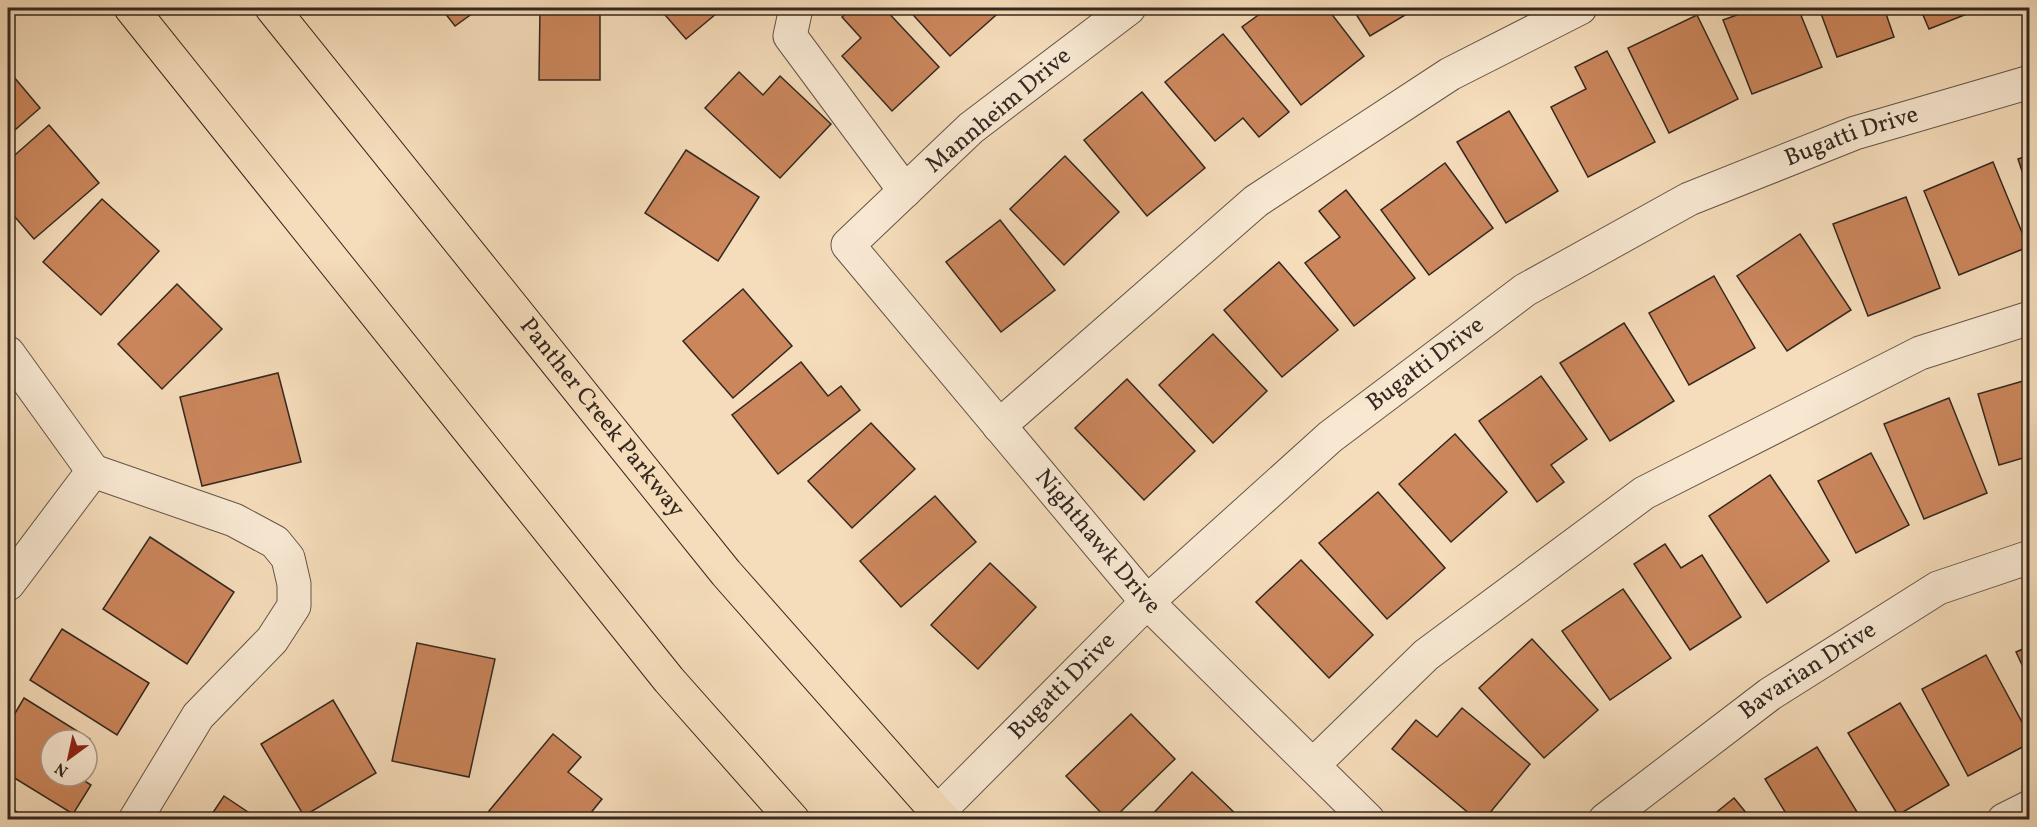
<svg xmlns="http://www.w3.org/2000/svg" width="2037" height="827" font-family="Vollkorn,serif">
  <rect width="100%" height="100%" fill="#f5dcba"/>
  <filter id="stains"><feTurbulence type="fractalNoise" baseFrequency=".00333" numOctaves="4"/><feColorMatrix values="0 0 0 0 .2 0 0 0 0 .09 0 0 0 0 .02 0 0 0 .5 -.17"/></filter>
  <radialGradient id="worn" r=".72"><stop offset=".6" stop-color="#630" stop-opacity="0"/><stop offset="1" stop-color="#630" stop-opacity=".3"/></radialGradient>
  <g fill="#cb865c" stroke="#342821" stroke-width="1.5">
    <path d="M441,8H480L455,26Z"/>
    <path d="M540,8H600V80H539Z"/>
    <path d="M659,8H723L686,39Z"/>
    <path d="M852,8H884L939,67L892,111L842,56L861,38L842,17Z"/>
    <path d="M907,8H1004L950,56Z"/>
    <path d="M1268,8H1327L1364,56L1301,105L1242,27Z"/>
    <path d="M1352,8H1417L1370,36Z"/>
    <path d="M1756,8H1798L1822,67L1752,94L1723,20Z"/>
    <path d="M1819,8H1884L1894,37L1837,57Z"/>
    <path d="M1920,8H1982L1929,29Z"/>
    <path d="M1697,15L1738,99L1669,133L1628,48Z"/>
    <path d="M1223,34L1289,112L1259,137L1243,118L1215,141L1165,82Z"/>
    <path d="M1607,51L1655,142L1588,177L1551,107L1586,89L1575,67Z"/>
    <path d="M8,70L40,108L8,136Z"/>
    <path d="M739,72L763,95L780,76L831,124L780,178L705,108Z"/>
    <path d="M1142,92L1205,168L1147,216L1084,140Z"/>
    <path d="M1509,111L1558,191L1506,223L1457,142Z"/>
    <path d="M49,125L99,183L34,239L8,209V161Z"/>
    <path d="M686,150L759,197L718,261L645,213Z"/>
    <path d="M2030,155V195L2018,159Z"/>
    <path d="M1065,156L1119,212L1064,265L1010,209Z"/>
    <path d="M1993,162L2028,247L1959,275L1924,191Z"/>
    <path d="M1445,163L1493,228L1429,275L1381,210Z"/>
    <path d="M1346,190L1415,278L1354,326L1305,263L1340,237L1319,211Z"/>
    <path d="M1906,197L1940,288L1868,316L1833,224Z"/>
    <path d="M102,199L159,251L101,315L43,262Z"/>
    <path d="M1000,220L1055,290L1001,332L946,262Z"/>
    <path d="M1800,234L1851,310L1787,351L1737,276Z"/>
    <path d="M1279,262L1338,330L1282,377L1224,310Z"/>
    <path d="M1714,276L1755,348L1689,385L1649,313Z"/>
    <path d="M177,284L222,329L162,389L118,344Z"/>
    <path d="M743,289L792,346L733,398L683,341Z"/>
    <path d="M1624,323L1674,401L1610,441L1560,363Z"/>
    <path d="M1213,334L1267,391L1213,443L1159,385Z"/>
    <path d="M801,362L828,396L841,386L860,410L778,474L732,415Z"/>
    <path d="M278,373L301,462L202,486L180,397Z"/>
    <path d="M1541,376L1587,439L1551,465L1564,482L1537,502L1479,421Z"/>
    <path d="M1127,379L1195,451L1144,500L1075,428Z"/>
    <path d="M2030,379V456L1999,465L1978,394Z"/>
    <path d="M1949,398L1987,493L1924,519L1884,424Z"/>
    <path d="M871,423L915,469L852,528L808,481Z"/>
    <path d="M1455,434L1507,492L1451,542L1399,484Z"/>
    <path d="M1871,453L1909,525L1856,553L1818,481Z"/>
    <path d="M1770,475L1829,561L1767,603L1709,516Z"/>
    <path d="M1378,492L1445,568L1387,619L1319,543Z"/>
    <path d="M935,496L976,542L901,607L860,561Z"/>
    <path d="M150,537L234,592L187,664L103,609Z"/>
    <path d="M1665,544L1681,568L1702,555L1741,617L1690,650L1634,564Z"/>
    <path d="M1301,560L1373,635L1329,678L1256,602Z"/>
    <path d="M990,563L1036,607L978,669L931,625Z"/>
    <path d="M1623,589L1671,658L1610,700L1562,631Z"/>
    <path d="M62,629L149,683L117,735L30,680Z"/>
    <path d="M1532,639L1598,710L1544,758L1479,688Z"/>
    <path d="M417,643L495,659L469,777L392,761Z"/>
    <path d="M2030,646V682L2016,652Z"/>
    <path d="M1986,655L2030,737V743L1968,776L1922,689Z"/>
    <path d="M24,698L90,739L87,744V740H51V776H77L91,785L73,814L8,774V725Z"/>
    <path d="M333,700L376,773L304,816L261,744Z"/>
    <path d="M1900,703L1949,785L1898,815L1848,733Z"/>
    <path d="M1462,708L1530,764L1484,820H1477L1392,749L1416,720L1437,737Z"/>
    <path d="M1131,714L1175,759L1112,820H1108L1066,776Z"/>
    <path d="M553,734L581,757L568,772L602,799L585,820H499L489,811Z"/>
    <path d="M1817,747L1862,820H1790L1765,779Z"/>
    <path d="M1192,772L1242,820H1147Z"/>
    <path d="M224,796L260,820H208Z"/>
    <path d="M1734,798L1752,820H1707Z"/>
    <path d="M8,806L29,820H8Z"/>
  </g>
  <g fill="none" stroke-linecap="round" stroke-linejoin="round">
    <g stroke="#645547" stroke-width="35">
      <g id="minor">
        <path d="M796,8L790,36L905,191"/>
        <path id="s1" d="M1129,8L971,128L848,245L1147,602L1368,820"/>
        <path d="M8,353L93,471"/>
        <path d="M999,426L1256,201L1450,74L1580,8"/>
        <path d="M93,471L234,520L275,542L288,558L294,584V606L272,640L198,716L135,820"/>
        <path d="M8,584L93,471"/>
        <path d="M1313,765L1426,655L1644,493L1920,353L2030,318"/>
        <path id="s2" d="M930,820L1147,602L1330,437L1525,290L1689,199L1855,133L2030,82"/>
        <path id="s3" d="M1605,820L1770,694L1938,588L2030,557"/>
        <path d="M2004,820L2030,807"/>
      </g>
    </g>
    <g stroke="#342821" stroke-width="35">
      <g id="major">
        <path d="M131,8L669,680L793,820"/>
        <path id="s4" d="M272,8L726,573L944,820"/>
      </g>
    </g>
    <use href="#minor" stroke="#f8e8d2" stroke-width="33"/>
    <use href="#major" stroke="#f5dcba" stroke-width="33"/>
  </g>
  <g text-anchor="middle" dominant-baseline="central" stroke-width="6" stroke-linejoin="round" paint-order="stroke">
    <g font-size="24" fill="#342821" stroke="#f8e8d2">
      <text transform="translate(999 111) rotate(-40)">Mannheim Drive</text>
      <text stroke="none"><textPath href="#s2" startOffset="1160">Bugatti Drive</textPath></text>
      <text stroke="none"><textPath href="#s2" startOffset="674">Bugatti Drive</textPath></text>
      <text stroke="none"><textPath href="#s4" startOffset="526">Panther Creek Parkway</textPath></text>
      <text stroke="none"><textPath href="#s1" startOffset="756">Nighthawk Drive</textPath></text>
      <text stroke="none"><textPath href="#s3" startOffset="252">Bavarian Drive</textPath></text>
      <text stroke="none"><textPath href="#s2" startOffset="188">Bugatti Drive</textPath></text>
    </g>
  </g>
  <rect width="2037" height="827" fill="none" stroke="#f5dcba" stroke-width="30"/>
  <rect x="9" y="9" width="2019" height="809" fill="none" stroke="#342821" stroke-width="3"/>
  <rect x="15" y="15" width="2007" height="797" fill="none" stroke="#342821" stroke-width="1.5"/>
  <g transform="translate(69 758) rotate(213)"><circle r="28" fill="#f8e8d2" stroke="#aa9b8b" stroke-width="1.5"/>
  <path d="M0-4.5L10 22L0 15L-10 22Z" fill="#8f2418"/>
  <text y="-9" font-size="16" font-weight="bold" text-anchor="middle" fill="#342821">N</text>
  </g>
  <rect width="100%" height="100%" filter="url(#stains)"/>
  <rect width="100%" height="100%" fill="url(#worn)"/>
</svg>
